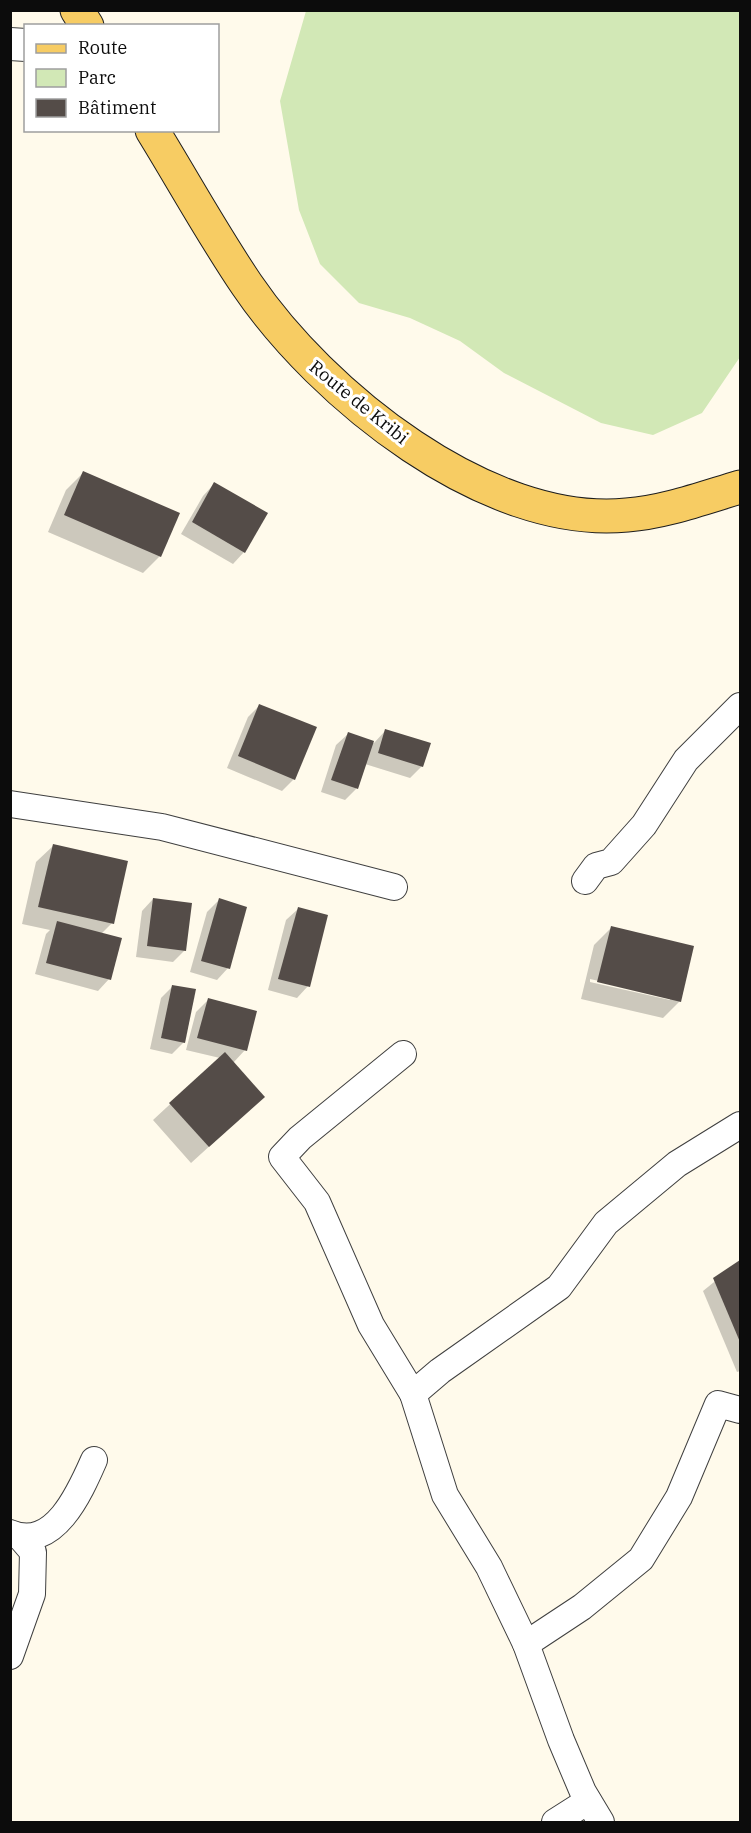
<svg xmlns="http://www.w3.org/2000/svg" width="751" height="1833" font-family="'IBM Plex Serif',serif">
  <rect width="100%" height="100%" fill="#fffaeb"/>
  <path fill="#d2e8b6" d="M306,11H740V357L702,413L653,435L601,423L504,373L460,341L410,318L359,303L320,264L299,210L280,101Z"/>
  <g fill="#0003" fill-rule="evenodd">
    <path d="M83,473L160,556L143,573L48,532L66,490Z"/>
    <path d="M214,484L244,552L233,564L181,534L203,496Z"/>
    <path d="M259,706L294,779L282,791L227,768L248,717Z"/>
    <path d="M385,731L422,766L410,778L365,764L356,789L345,800L321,792L336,745L348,734L374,743Z"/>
    <path d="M53,846L112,923L101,934L109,979L98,991L35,974L46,934L50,930L22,924L36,862Z"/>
    <path d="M153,899L185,950L173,962L136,957L142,911Z"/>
    <path d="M219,900L228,968L217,980L190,972L207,912Z"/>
    <path d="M298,909L308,986L297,998L268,990L286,920Z"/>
    <path d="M611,928L680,1001L663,1018L581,999L594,945ZM590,979L670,997V1000L590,982Z"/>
    <path d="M172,987L184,1042L172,1054L150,1049L161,998Z"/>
    <path d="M208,1000L245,1050L233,1063L246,1113L191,1163L153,1120L220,1058L186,1050L196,1012Z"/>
    <path d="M740,1261V1371L737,1372L703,1291Z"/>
  </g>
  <g fill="#544c48">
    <path d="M83,471L180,513L161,557L64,515Z"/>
    <path d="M214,482L268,513L245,553L192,522Z"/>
    <path d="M259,704L317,727L295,780L238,756Z"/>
    <path d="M385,729L431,743L423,767L378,753Z"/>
    <path d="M348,732L374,741L358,789L331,780Z"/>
    <path d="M53,844L128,861L114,924L38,907Z"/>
    <path d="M153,898L192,903L186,951L147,946Z"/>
    <path d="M219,898L247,907L230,969L201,961Z"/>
    <path d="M298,907L328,915L310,987L278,979Z"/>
    <path d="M57,921L122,938L111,980L46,963Z"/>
    <path d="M611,926L694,946L681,1002L597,982Z"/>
    <path d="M172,985L196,989L185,1043L161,1038Z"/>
    <path d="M208,998L257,1011L247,1051L197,1038Z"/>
    <path d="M225,1052L265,1097L209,1147L169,1103Z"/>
    <path d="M740,1260V1342L713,1278Z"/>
  </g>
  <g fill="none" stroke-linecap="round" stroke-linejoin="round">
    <g stroke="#3f3f3f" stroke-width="28">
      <g id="minor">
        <path d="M10,804L162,827L394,887"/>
        <path d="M585,881L596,866L611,862L644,825L686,760L740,706"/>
        <path d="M403,1054L300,1138L282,1157L317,1202L371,1325L413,1394"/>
        <path d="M10,1533C54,1552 80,1492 94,1460"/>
        <path d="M526,1644L582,1607L641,1559L679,1497L718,1404L740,1410"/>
        <path d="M10,1656L32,1594L33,1552L21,1538"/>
        <path d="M555,1822L588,1801"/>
        <path d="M601,1822L583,1792L561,1740L526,1644L489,1567L445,1495L413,1394L440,1371L559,1287L606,1223L677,1164L740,1125"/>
      </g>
    </g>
    <g stroke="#3f3f3f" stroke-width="34">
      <path id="tertiary" d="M10,44L26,45"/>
    </g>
    <g stroke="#1d1d1d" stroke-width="35">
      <g id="primary">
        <path d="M77,10L87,26"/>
        <path d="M152,130C184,182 213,235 247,285C321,394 487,529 627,515C665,512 703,498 740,487"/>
      </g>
    </g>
    <use href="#minor" stroke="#fff" stroke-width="26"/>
    <use href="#tertiary" stroke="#fff" stroke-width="32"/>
    <use href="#primary" stroke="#f7cc63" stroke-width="33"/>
  </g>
  <g text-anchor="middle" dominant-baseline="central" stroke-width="6" stroke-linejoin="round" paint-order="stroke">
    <g font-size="18" fill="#0c0c0c" stroke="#fff">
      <text transform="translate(359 402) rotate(39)">Route de Kribi</text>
    </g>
  </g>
  <rect width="751" height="1833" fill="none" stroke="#0c0c0c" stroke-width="24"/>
  <rect x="24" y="24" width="195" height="108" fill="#ffffff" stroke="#9e9e9e" stroke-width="1.5"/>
  <rect x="36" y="44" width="30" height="9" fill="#f7cc63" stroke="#9e9e9e" stroke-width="1.5"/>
  <text x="78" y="54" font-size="18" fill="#0c0c0c">Route</text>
  <rect x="36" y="69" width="30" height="18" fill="#d2e8b6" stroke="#9e9e9e" stroke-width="1.5"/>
  <text x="78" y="84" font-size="18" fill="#0c0c0c">Parc</text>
  <rect x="36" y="99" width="30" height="18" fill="#544c48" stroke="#9e9e9e" stroke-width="1.5"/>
  <text x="78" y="114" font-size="18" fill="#0c0c0c">Bâtiment</text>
</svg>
